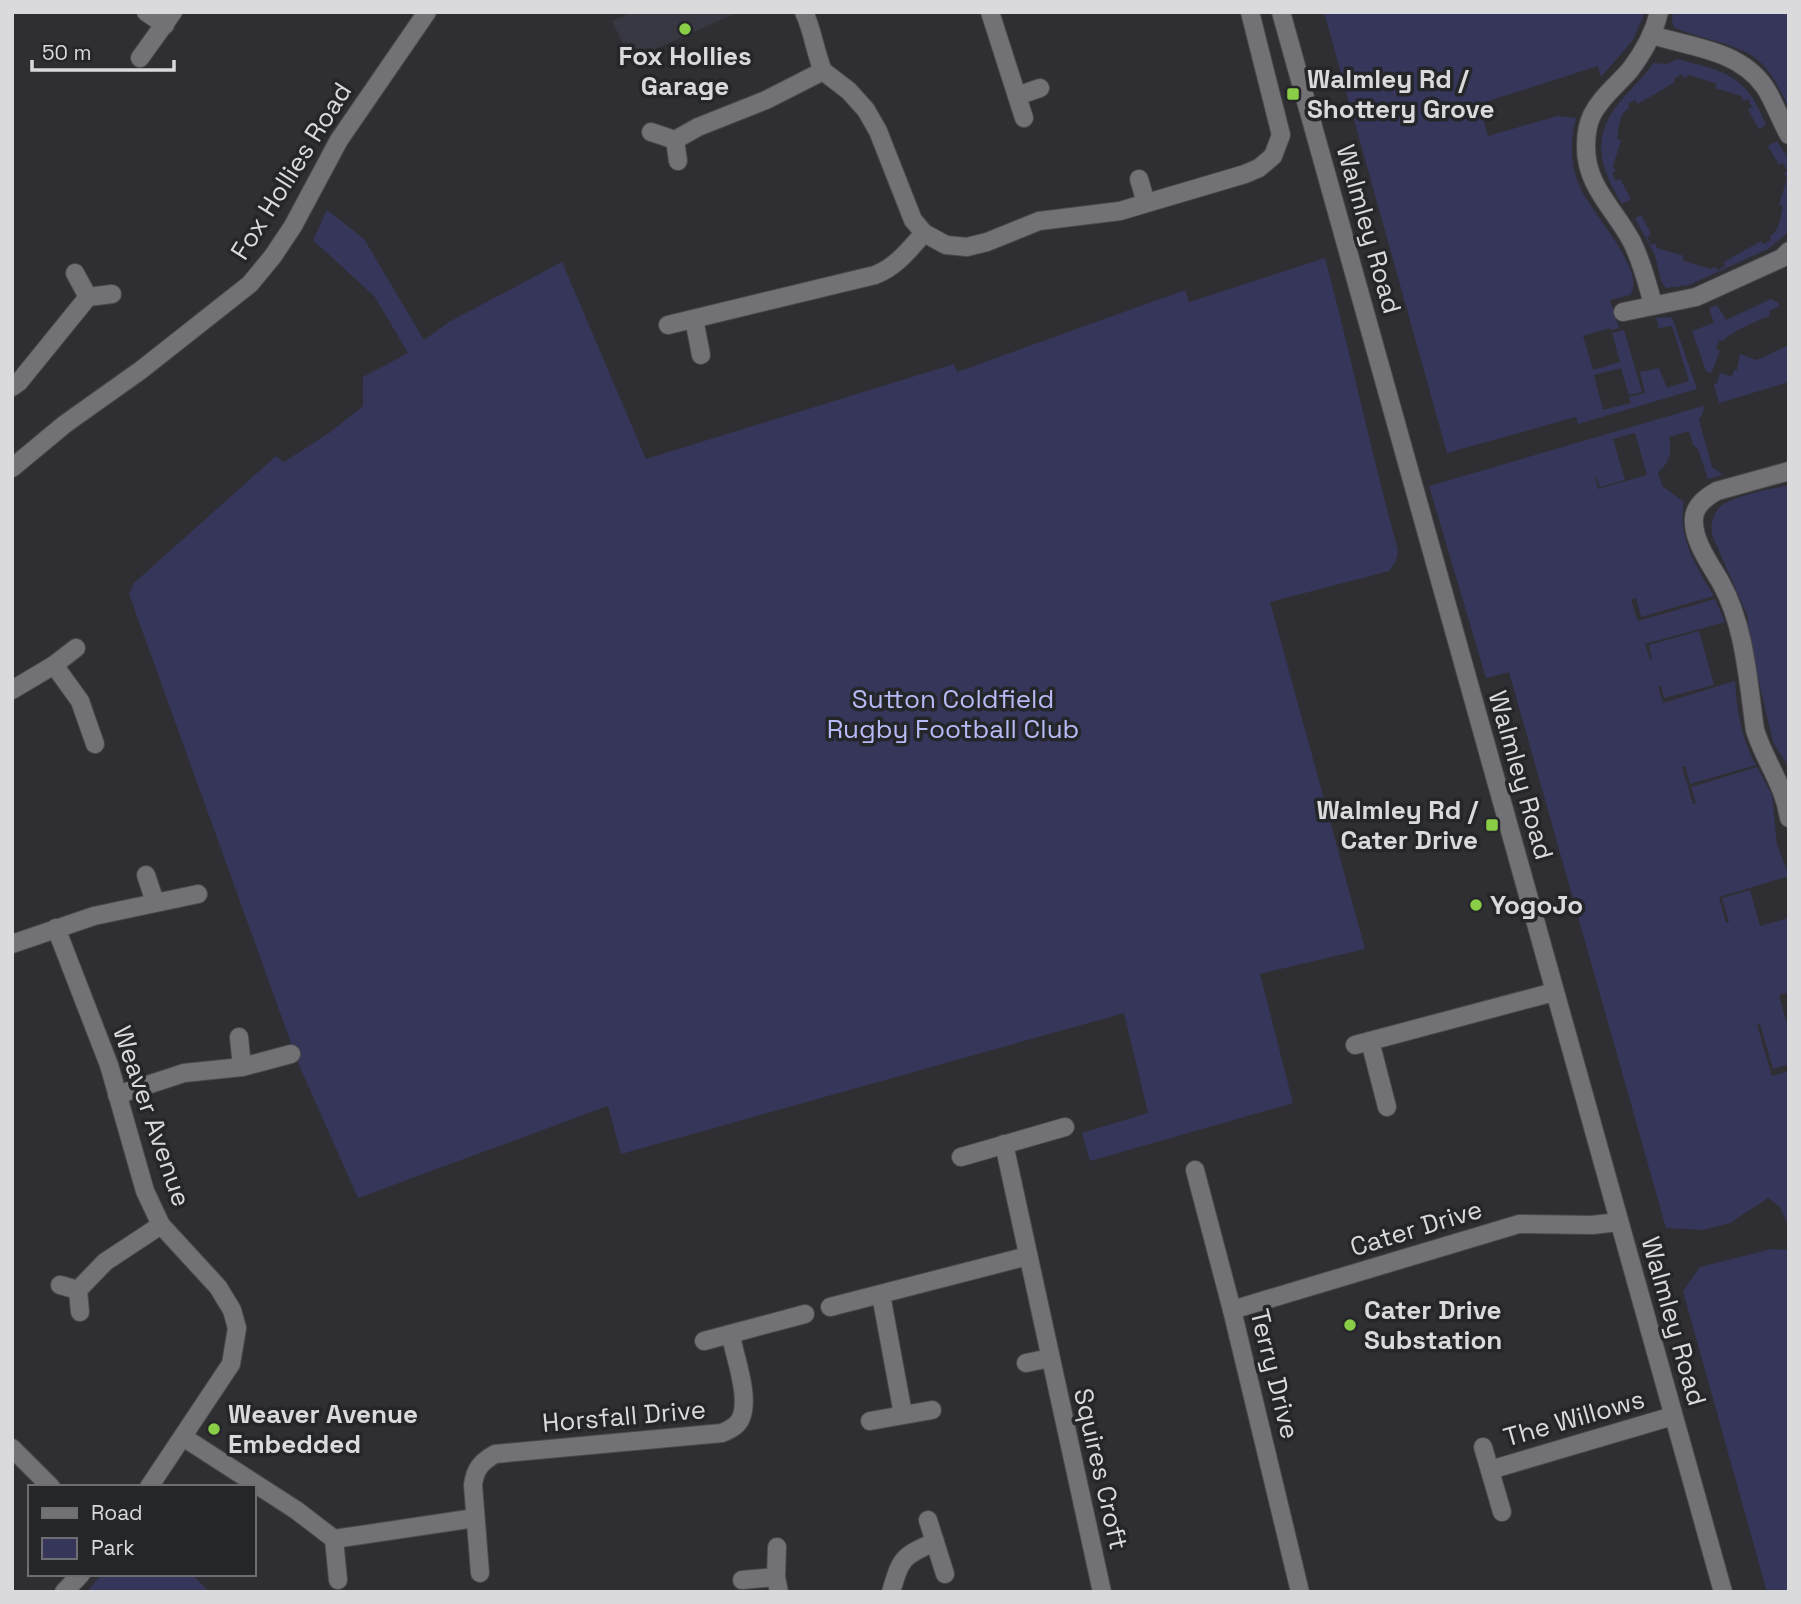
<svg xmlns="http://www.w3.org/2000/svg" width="1801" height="1604" font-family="'Space Grotesk',sans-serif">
  <rect width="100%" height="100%" fill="#2f2f33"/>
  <path fill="#373841" d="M633,12H733L734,14L631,60L612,21Z"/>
  <g fill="#353659" fill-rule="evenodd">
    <path d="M1324,12H1645L1633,40L1601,77L1598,66L1479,104L1488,136L1557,116L1576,118C1570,141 1570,164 1580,187C1589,210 1648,272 1630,295L1610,300L1619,328L1611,330L1610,328L1583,336L1593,370L1620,362L1612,333L1624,330L1642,392L1629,395L1621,368L1594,375L1603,410L1631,403L1629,397L1645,393L1640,372L1659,368L1667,388L1689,381L1672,326L1659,328L1656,318L1672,317L1697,389L1578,424L1576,417L1447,453Z"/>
    <path d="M1673,12H1789V109C1769,64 1759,53 1712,40C1699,36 1687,33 1675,28L1672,23Z"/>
    <path d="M1677,59C1726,72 1746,74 1766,125L1759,129L1748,110L1752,107L1748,99L1744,101L1741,96L1715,88L1717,84L1689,75L1684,78L1681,74L1674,79L1675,82L1638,104L1635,100L1628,104L1629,108C1618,115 1619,129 1617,139L1621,140L1613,166L1616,171L1612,174L1616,181L1620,179L1631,199L1622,204C1603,173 1590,142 1615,108C1627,92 1642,79 1654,63L1667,64Z"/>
    <path d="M1777,141L1789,160V230L1786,234L1768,249L1700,280L1689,285L1666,288L1661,281L1655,255L1635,218L1641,215L1651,234L1647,237L1651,245L1655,243L1657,248L1684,256L1682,260L1710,269L1715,267L1718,270L1725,266L1724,262L1761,241L1764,244L1771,240L1770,236C1781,230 1780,216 1783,206L1779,205L1787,178L1784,173L1787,171L1783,163L1779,165L1768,146Z"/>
    <path d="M327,210L364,239L424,340L449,322L562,262L646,459L954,364L957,372L1185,290L1189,302L1325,258C1351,355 1371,453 1398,550L1396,561L1389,571L1270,602L1365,949L1260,974L1293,1103L1090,1161L1082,1133L1148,1113L1124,1013L621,1154L608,1106L358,1198L299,1065L129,594L134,583L276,456L284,462L329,433L363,406V377L408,353L375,297L313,240Z"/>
    <path d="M1771,299L1777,302L1780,306L1769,311L1770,316C1761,319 1728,333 1723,341L1719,340L1716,349L1720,351L1712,371L1711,373L1706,371L1692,331L1714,323L1709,308L1717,305L1726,320Z"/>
    <path d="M1789,345V382L1719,403L1714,384L1717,383L1720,373L1732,377L1734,370H1737L1740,354L1757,360Z"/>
    <path d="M1703,406L1704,410L1699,420L1712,467L1723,475L1708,479L1698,449L1693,445L1689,431L1669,437C1672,451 1670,463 1658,472L1662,486L1684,502C1677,537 1696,566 1714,596L1641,617L1636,598L1631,600L1638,621L1715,599L1725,622L1645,644L1650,660L1652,659L1649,645L1699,631L1714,685L1664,698L1661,686H1658L1663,703L1735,681C1737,711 1741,739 1756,765L1690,784L1685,766L1682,767L1693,804L1696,803L1691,787L1757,767L1772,795L1777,845L1789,876L1719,897L1726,923L1729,922L1722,898L1750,890L1760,926L1789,918V992L1779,995L1789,1031V1064L1773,1069L1760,1024L1757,1025L1772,1076L1789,1071V1227L1780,1207L1768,1198L1730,1223L1703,1230L1666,1228L1509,672L1486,678L1429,486ZM1635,433L1647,475L1598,489L1594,473L1600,487L1625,480L1613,439Z"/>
    <path d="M1789,485V628L1787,629L1789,637V768L1773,742L1747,631L1748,617L1712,535C1711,525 1712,516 1719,508C1729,496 1773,489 1789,485Z"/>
    <path d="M1772,1249L1789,1250V1592H1767L1683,1291L1700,1267Z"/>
    <path d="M102,1574H191L210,1592H87Z"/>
  </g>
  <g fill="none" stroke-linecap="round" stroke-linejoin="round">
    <g stroke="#4a4a4d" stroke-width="20">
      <g id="street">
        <path d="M146,12L165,25"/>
        <path d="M804,12C813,31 815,52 823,71"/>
        <path d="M990,12L1024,118"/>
        <path d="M1652,35C1690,47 1739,50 1764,86C1774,100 1780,120 1789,135"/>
        <path d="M140,58L173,12"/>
        <path d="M823,71L849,91L866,110L878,131L913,220L924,233L946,245L967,247L987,242L1039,221L1120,211L1245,174L1259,168L1273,156L1281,135L1250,12"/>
        <path d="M1017,96L1040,88"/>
        <path d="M651,132L675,140L678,161"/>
        <path d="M675,140L698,127L766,100L823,71"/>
        <path d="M1139,179L1146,203"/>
        <path d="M75,273L88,297L112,294"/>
        <path d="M1653,304C1647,283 1642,262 1632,242C1615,209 1586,187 1586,147C1586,137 1587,125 1592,115C1601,97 1617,85 1630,70C1643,53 1654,33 1659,12"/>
        <path d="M1623,312L1696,297L1782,258L1789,251"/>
        <path d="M694,319L701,355"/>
        <path d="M668,325L875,275C896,267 909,250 924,233"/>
        <path d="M12,387L19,382L88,297"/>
        <path d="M1789,471L1717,491C1706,497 1695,505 1694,518C1692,540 1711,565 1721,583C1745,626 1748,682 1755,730C1765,762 1784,784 1789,818"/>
        <path d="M54,665L80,701L95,744"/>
        <path d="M12,690L54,665L76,648"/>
        <path d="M146,875L155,902"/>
        <path d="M56,928L109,1065L145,1191L161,1225L218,1287L232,1310L237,1328L231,1364L149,1487"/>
        <path d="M12,944L94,916L198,894"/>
        <path d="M239,1037L242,1067L291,1054"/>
        <path d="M1370,1041L1387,1107"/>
        <path d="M1355,1045L1554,992"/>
        <path d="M117,1095L184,1073L242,1067"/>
        <path d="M1004,1144L1102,1592"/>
        <path d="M961,1157L1065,1127"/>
        <path d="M1195,1170L1232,1310L1300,1592"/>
        <path d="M60,1285L78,1290L80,1312"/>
        <path d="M78,1290L105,1262L161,1225"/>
        <path d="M881,1295L903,1414"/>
        <path d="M830,1307L1028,1256"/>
        <path d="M1232,1310L1519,1224L1592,1225L1619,1222"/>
        <path d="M704,1341L805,1314"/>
        <path d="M1026,1363L1050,1358"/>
        <path d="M870,1421L932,1410"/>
        <path d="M183,1437L296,1510L334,1539L475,1518"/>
        <path d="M1483,1447L1502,1512"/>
        <path d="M12,1448L51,1487"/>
        <path d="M1490,1470L1673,1416"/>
        <path d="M928,1520L945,1574"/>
        <path d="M334,1539L338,1580"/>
        <path d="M777,1547L776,1577L779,1592"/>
        <path d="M480,1573L473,1485C475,1469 481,1462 495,1454L722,1433C729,1430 736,1427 740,1420C751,1399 735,1358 731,1336"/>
        <path d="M742,1580L776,1577"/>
        <path d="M64,1592L81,1574"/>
        <path d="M891,1592C901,1558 902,1556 935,1542"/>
      </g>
    </g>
    <g stroke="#4a4a4d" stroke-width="20">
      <g id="secondary">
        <path d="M1281,12L1723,1592"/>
        <path d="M12,468L65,424L141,370L250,284L273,256L293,226L339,140L427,12"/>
      </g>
    </g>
    <use href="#street" stroke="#727276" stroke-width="18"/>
    <use href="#secondary" stroke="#727276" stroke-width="18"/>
  </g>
  <g fill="#8ace47" stroke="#252629" stroke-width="2.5">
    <circle cx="685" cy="29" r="7"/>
    <rect x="1286" y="87" width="14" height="14" rx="3.5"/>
    <rect x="1485" y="818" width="14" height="14" rx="3.5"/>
    <circle cx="1476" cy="905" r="7"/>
    <circle cx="1350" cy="1325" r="7"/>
    <circle cx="214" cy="1429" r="7"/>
  </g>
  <g text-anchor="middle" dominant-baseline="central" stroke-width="7" stroke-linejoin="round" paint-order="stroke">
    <g font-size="26" font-weight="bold" fill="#dadadd" stroke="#252629" text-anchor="start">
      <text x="685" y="56" text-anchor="middle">Fox Hollies<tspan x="685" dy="30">Garage</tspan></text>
      <text x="1307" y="79">Walmley Rd /<tspan x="1307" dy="30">Shottery Grove</tspan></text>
      <text x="1478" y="810" text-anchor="end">Walmley Rd /<tspan x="1478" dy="30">Cater Drive</tspan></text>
      <text x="1490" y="905">YogoJo</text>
      <text x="1364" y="1310">Cater Drive<tspan x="1364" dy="30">Substation</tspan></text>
      <text x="228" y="1414">Weaver Avenue<tspan x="228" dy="30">Embedded</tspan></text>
    </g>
    <g font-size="26" fill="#dadadd" stroke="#252629">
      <text transform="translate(291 171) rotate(-58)">Fox Hollies Road</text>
      <text transform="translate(1369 229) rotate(74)">Walmley Road</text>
      <text transform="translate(1521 775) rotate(74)">Walmley Road</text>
      <text transform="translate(152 1116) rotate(71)">Weaver Avenue</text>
      <text transform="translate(1416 1228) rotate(-17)">Cater Drive</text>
      <text transform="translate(1674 1321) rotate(74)">Walmley Road</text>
      <text transform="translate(1275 1374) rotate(76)">Terry Drive</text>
      <text transform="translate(624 1416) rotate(-5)">Horsfall Drive</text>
      <text transform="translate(1574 1418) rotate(-16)">The Willows</text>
      <text transform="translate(1101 1469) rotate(77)">Squires Croft</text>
    </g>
    <g font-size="26" fill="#b7baf6" stroke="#252629">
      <text x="953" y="699">Sutton Coldfield<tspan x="953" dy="30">Rugby Football Club</tspan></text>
    </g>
  </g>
  <rect width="1801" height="1604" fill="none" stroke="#dadadd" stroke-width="28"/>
  <rect x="28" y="1485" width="228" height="91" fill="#252629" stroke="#6d6e71" stroke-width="2"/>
  <rect x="42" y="1508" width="35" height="10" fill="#727276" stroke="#6d6e71" stroke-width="2"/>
  <text x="91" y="1520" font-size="21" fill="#dadadd">Road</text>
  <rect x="42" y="1538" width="35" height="21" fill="#353659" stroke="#6d6e71" stroke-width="2"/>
  <text x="91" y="1555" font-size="21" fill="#dadadd">Park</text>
  <path d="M32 60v10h142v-10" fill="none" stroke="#dadadd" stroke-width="3.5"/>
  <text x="42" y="60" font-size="21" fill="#dadadd" stroke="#252629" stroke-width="5" paint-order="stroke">50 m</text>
</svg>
